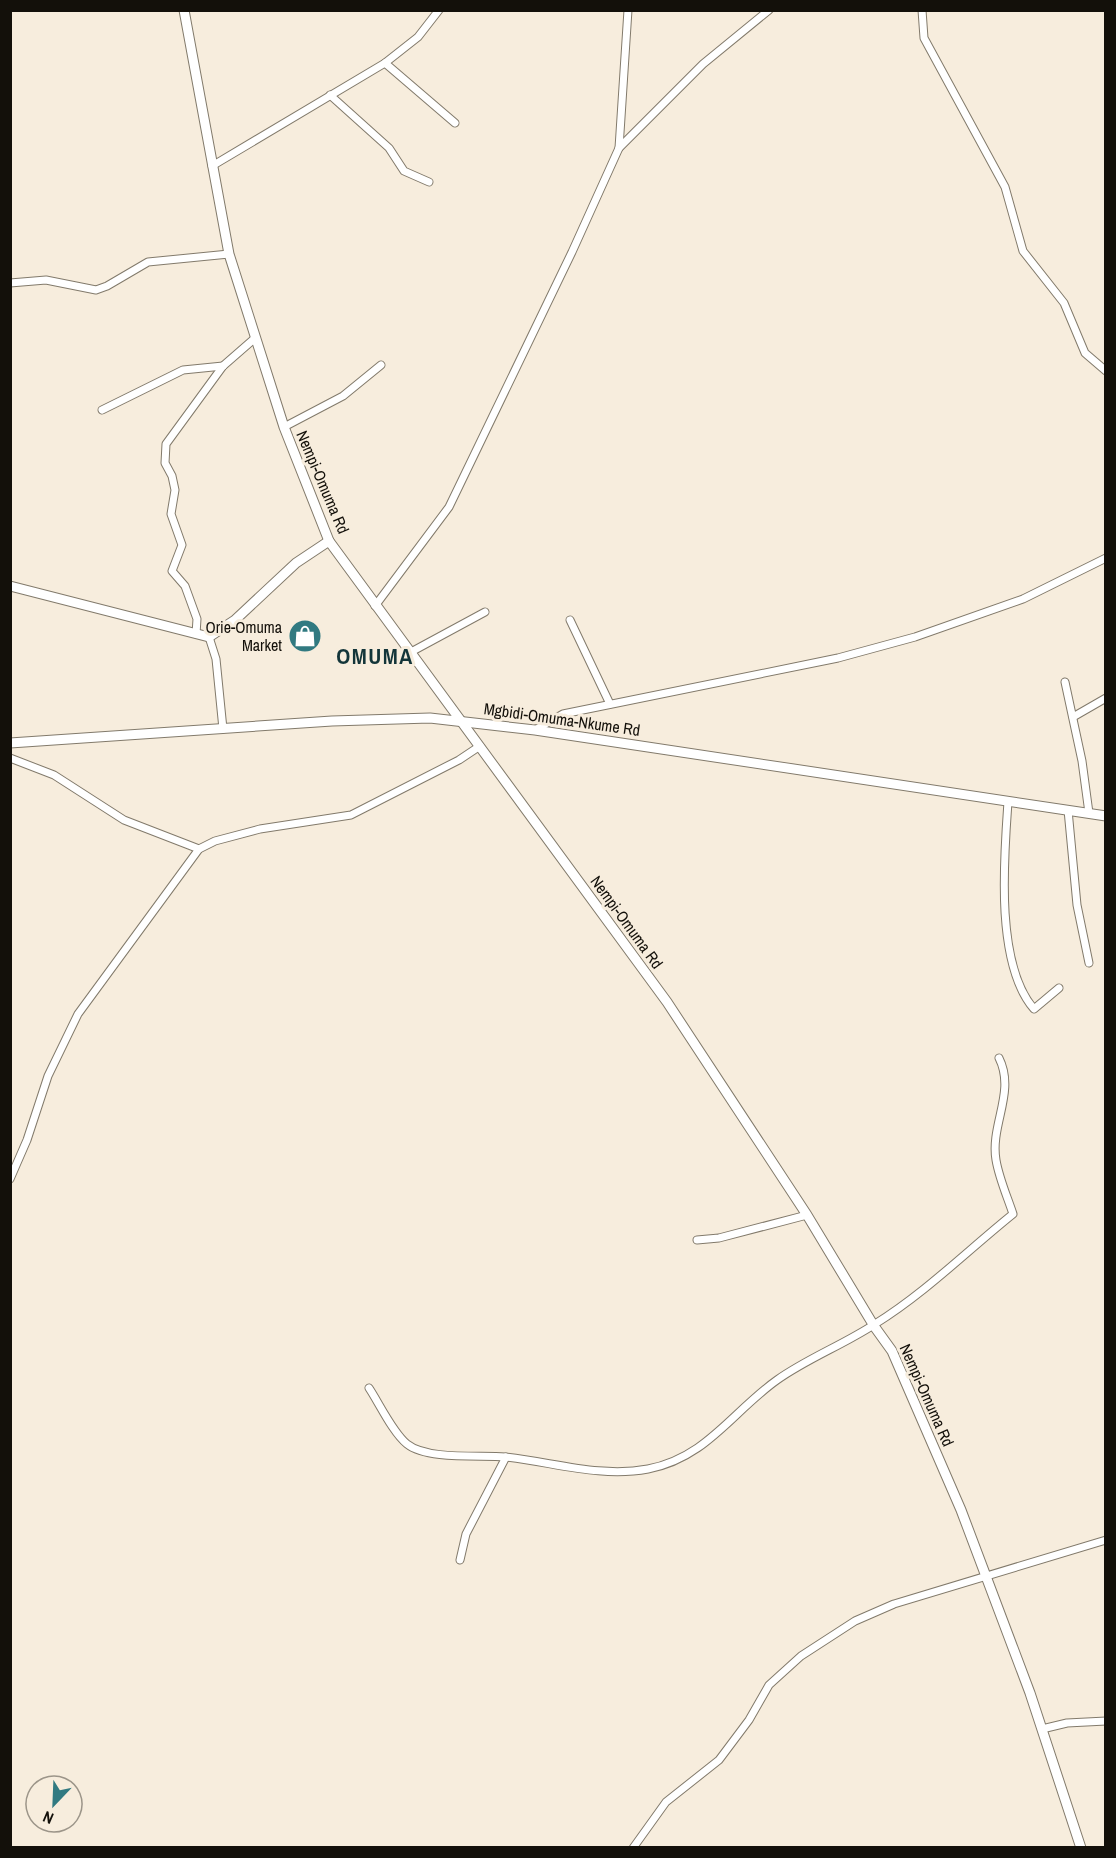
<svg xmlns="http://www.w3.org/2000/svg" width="1116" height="1858" font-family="'Archivo Narrow',sans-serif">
  <rect width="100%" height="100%" fill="#f7eddd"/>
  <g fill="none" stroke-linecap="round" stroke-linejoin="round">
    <g stroke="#827a6b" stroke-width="9">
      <g id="minor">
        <path d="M922,10L924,38L1005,187L1023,251L1064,303L1085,353L1106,371"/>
        <path d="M385,63L455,123"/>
        <path d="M330,95L389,148L404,171L429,182"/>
        <path d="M619,148L703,64L769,10"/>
        <path d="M212,166L385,63L418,37L439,10"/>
        <path d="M10,283L46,280L96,290L107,286L148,262L229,254"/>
        <path d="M102,410L183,370L223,366"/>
        <path d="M284,427L343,396L381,365"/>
        <path d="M375,606L449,507L572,252L619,148L628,10"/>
        <path d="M570,620L610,704"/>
        <path d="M196,634L197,619L185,586L172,571L182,545L171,514L175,490L172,476L165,463L166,444L223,366L254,339"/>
        <path d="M209,637L216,659L223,729"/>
        <path d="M411,652L485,612"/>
        <path d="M1065,682L1082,761L1089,813"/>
        <path d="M1073,717L1106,698"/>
        <path d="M535,730L563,714L838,658L915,637L1023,599L1106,558"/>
        <path d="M10,758L54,775L124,820L199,849"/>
        <path d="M1008,802C1004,858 995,964 1034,1009L1059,988"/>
        <path d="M1068,810L1077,905L1089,963"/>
        <path d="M10,1179L27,1140L48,1076L78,1014L199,849L215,841L260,829L351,815L459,760L480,746"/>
        <path d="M697,1240L719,1238L807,1215"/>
        <path d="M369,1388C379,1403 393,1433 407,1444C427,1460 479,1455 505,1457C553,1462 600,1478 648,1469C706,1458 732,1412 777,1380C808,1358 843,1345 875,1324C925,1293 967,1251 1013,1214C1007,1196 999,1178 996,1160C990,1125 1016,1092 999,1058"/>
        <path d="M460,1560L466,1534L506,1457"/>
        <path d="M1042,1729L1067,1723L1106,1721"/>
        <path d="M633,1848L666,1802L719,1760L749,1720L769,1685L801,1656L855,1621L894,1604L1106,1540"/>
      </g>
    </g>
    <g stroke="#827a6b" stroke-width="11">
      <g id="tertiary">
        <path d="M184,10L229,254L284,427L329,541L667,1002L807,1215L874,1326L892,1351L961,1510L1030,1693L1081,1848"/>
        <path d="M10,586L209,637L235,620L296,563L329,541"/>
        <path d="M10,743L332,721L430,718L535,730L1106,816"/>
      </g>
    </g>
    <use href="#minor" stroke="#fff" stroke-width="7"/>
    <use href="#tertiary" stroke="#fff" stroke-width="9"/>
  </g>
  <defs>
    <g id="shop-disc" transform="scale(1.725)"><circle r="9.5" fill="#317a81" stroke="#f7eddd"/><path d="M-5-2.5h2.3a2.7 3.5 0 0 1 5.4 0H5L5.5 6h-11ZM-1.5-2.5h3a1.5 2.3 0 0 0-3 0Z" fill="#fff"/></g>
  </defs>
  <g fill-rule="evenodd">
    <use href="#shop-disc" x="305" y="636"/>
  </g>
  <g text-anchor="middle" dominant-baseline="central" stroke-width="6" stroke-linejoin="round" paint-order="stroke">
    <g font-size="16" fill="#13100a" stroke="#f7eddd">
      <text transform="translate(323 482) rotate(67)">Nempi-Omuma Rd</text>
      <text transform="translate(562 719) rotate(8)">Mgbidi-Omuma-Nkume Rd</text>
      <text transform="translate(627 922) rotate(54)">Nempi-Omuma Rd</text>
      <text transform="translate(927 1395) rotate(66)">Nempi-Omuma Rd</text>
    </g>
    <g font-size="16" fill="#13100a" stroke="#f7eddd" text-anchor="end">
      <text x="282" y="627">Orie-Omuma<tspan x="282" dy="18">Market</tspan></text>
    </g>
    <g font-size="22" font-weight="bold" letter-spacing="1.5" fill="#133539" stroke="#f7eddd">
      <text x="375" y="656">OMUMA</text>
    </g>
  </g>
  <rect width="1116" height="1858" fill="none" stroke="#13100a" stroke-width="24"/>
  <g transform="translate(54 1804) rotate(203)"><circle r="28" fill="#f7eddd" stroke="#9c9589" stroke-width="1.5"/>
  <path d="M0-4.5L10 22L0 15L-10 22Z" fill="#317a81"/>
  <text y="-9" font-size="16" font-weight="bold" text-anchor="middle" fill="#13100a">N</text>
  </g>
</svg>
